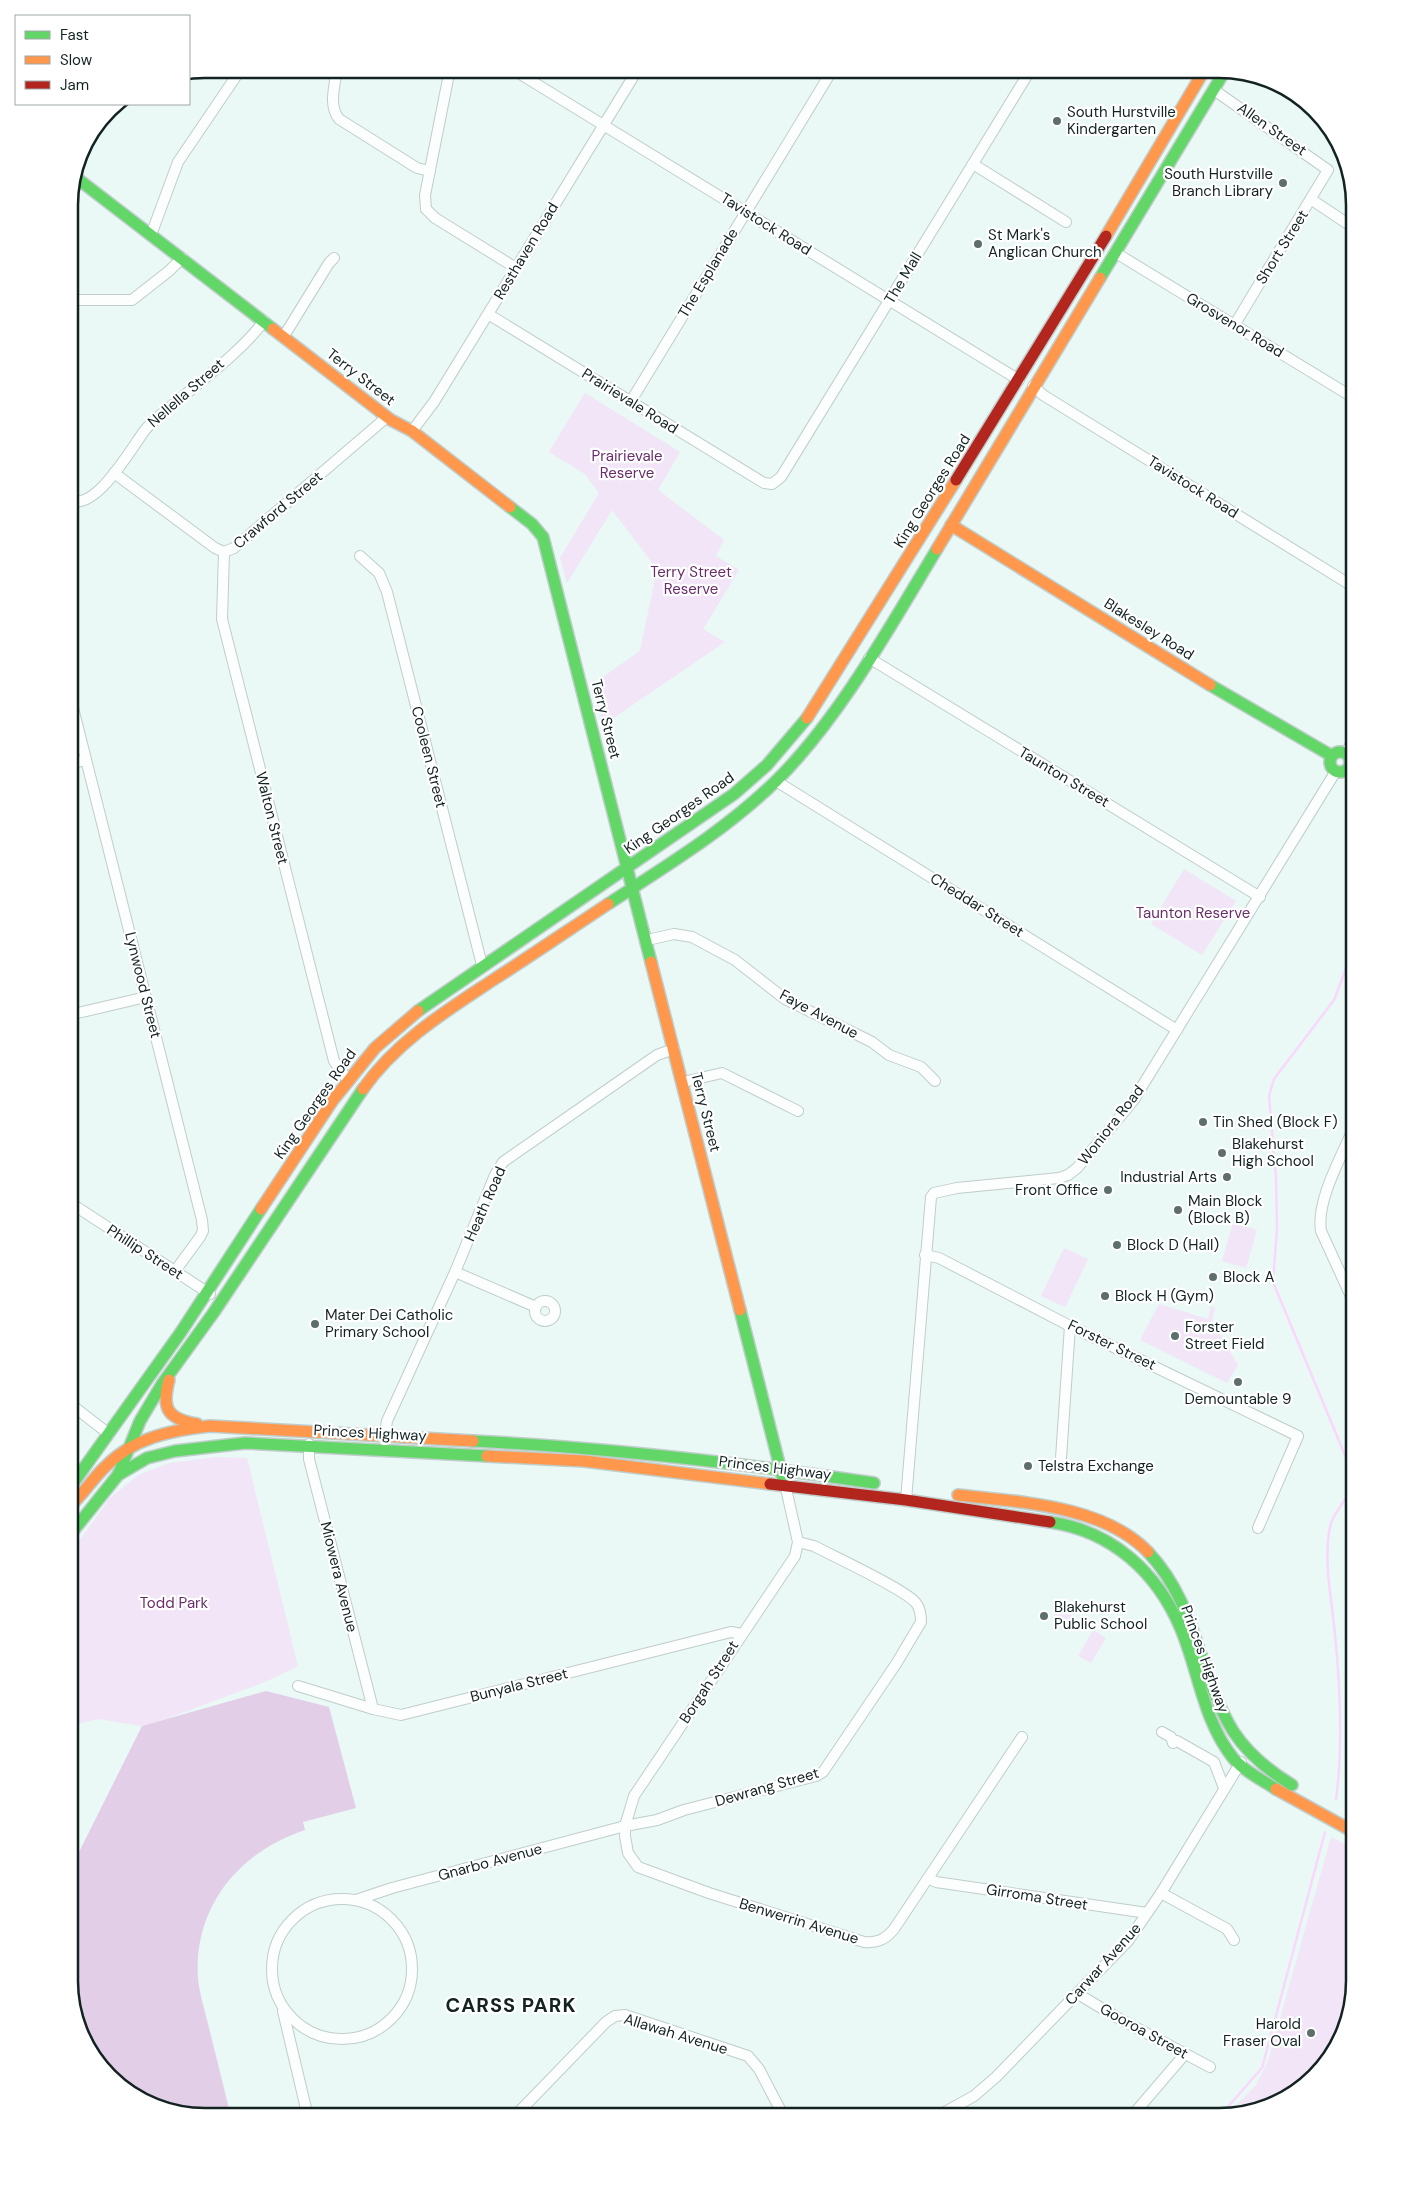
<svg xmlns="http://www.w3.org/2000/svg" width="1423" height="2186" font-family="'DM Sans',sans-serif">
  <rect width="100%" height="100%" fill="#eaf8f6"/>
  <g fill="#f1e5f7">
    <path d="M585,393L680,452L658,490L724,540L716,556L739,570L703,629L725,642L603,725L593,684L640,651L657,569L612,510L567,583L560,558L599,493L585,474L549,452Z"/>
    <path d="M1184,869L1236,901L1202,955L1151,924Z"/>
    <path d="M1233,1223L1257,1230L1246,1268L1222,1261Z"/>
    <path d="M1064,1248L1088,1259L1065,1307L1041,1296Z"/>
    <path d="M1159,1304L1208,1319L1211,1306L1215,1308L1212,1321L1238,1365L1227,1383L1140,1340Z"/>
    <path d="M216,1457L247,1458L298,1666L265,1682L166,1719L142,1726L98,1719L69,1726V1555L110,1498L138,1475L170,1463Z"/>
    <path d="M1058,1608L1074,1617L1069,1626L1053,1617Z"/>
    <path d="M1093,1630L1106,1638L1091,1663L1078,1656Z"/>
    <path d="M1331,1837L1354,1849V1982L1336,2050L1279,2103L1227,2115L1256,2085L1268,2061Z"/>
  </g>
  <path fill="#e3cee8" d="M266,1691L329,1707L356,1808L303,1822L305,1830C239,1852 193,1907 198,1979C200,1997 206,2014 210,2032C217,2060 224,2088 231,2117H196L129,2095L83,2042L69,1982V1872L142,1726Z"/>
  <g fill="none" stroke-linecap="round" stroke-linejoin="round">
    <g stroke="#f9d8fc" stroke-width="2.5">
      <path d="M1354,1477L1273,1282L1277,1228L1276,1178L1269,1096L1274,1079L1334,1000L1354,948"/>
      <path d="M1336,1799C1343,1751 1340,1683 1335,1635C1332,1600 1324,1566 1329,1532C1331,1515 1343,1505 1350,1491C1352,1487 1353,1481 1354,1477"/>
      <path d="M1219,2117L1262,2068L1325,1832"/>
    </g>
    <g stroke="#bfcdcb" stroke-width="12">
      <g id="street">
        <path d="M450,69L425,195L426,209L435,218L516,268"/>
        <path d="M512,69L1019,380"/>
        <path d="M336,75C334,89 329,106 339,119L417,168L430,171"/>
        <path d="M1214,90L1328,170L1235,324"/>
        <path d="M973,164L1066,222"/>
        <path d="M1312,200L1354,228"/>
        <path d="M151,235L178,162L241,69"/>
        <path d="M1116,253L1354,398"/>
        <path d="M69,300H132L169,271L182,258"/>
        <path d="M488,314L764,483L772,484L781,477L1031,69"/>
        <path d="M284,336L329,263L334,258"/>
        <path d="M1033,386L1043,395L1354,587"/>
        <path d="M631,401L833,69"/>
        <path d="M412,431L434,402L638,69"/>
        <path d="M114,473L215,548L224,552L234,548L387,417"/>
        <path d="M69,499C94,515 132,447 145,430C153,420 164,412 174,404C203,379 241,352 264,321"/>
        <path d="M224,552L222,619L334,1061L347,1079"/>
        <path d="M360,556L379,573L387,592L482,965"/>
        <path d="M869,658L1260,897"/>
        <path d="M69,692L202,1220L203,1231L200,1237L175,1271"/>
        <path d="M1345,754L1354,739"/>
        <path d="M69,764L86,760"/>
        <path d="M776,781L1177,1030"/>
        <path d="M647,940L674,934L692,937L735,960L785,999L872,1042L889,1055L921,1067L935,1081"/>
        <path d="M69,1015L146,997"/>
        <path d="M683,1082L722,1073L798,1111"/>
        <path d="M69,1202L210,1294"/>
        <path d="M925,1255L939,1258L1070,1326L1298,1436L1258,1528"/>
        <path d="M455,1272L536,1307"/>
        <circle cx="545" cy="1311" r="10"/>
        <path d="M1354,1303L1321,1231C1316,1200 1342,1156 1354,1127"/>
        <path d="M69,1403L109,1434"/>
        <path d="M384,1440L387,1421L455,1272L495,1175L503,1162L657,1055L674,1049"/>
        <path d="M309,1444V1459L373,1709"/>
        <path d="M1061,1458L1070,1326"/>
        <path d="M785,1484L798,1542L795,1556L634,1796L625,1826V1836L628,1853L638,1867L709,1893L864,1942C877,1943 885,1940 894,1929L1022,1737"/>
        <path d="M906,1500L931,1197L934,1193L957,1188L1059,1178L1068,1175L1077,1168L1133,1101L1336,771"/>
        <path d="M298,1686L373,1709L401,1715L731,1632L741,1634"/>
        <path d="M1162,1732L1171,1737L1173,1743L1177,1741L1214,1762L1224,1788"/>
        <path d="M928,1878L936,1882L1147,1913"/>
        <path d="M1161,1893L1227,1929L1234,1940"/>
        <circle cx="342" cy="1969" r="70"/>
        <path d="M356,1900L392,1888L625,1826L657,1820L684,1810L816,1776L823,1772L896,1664L921,1622C921,1615 920,1608 916,1603C906,1590 833,1556 814,1546L798,1542"/>
        <path d="M1078,1994L1118,2018L1210,2067"/>
        <path d="M283,2011L308,2117"/>
        <path d="M514,2117L606,2022L615,2016L625,2015L748,2056L759,2069L784,2117"/>
        <path d="M936,2117L974,2096L996,2077L1128,1941L1161,1893L1241,1762"/>
        <path d="M1131,2117L1185,2054"/>
      </g>
    </g>
    <g stroke="#bfcdcb" stroke-width="14">
      <g id="fast">
        <path d="M74,176L273,329"/>
        <path d="M1100,278L1226,69"/>
        <path d="M510,507L532,524L543,537L651,962"/>
        <path d="M1210,685L1332,756"/>
        <circle cx="1340" cy="762" r="10"/>
        <path d="M608,904C666,866 726,830 776,781C839,719 891,625 937,549"/>
        <path d="M418,1011L734,794L767,765L807,718"/>
        <path d="M740,1310L783,1479"/>
        <path d="M473,1441C608,1448 741,1463 874,1483"/>
        <path d="M118,1475L140,1421L162,1384L214,1312L363,1089"/>
        <path d="M69,1489L181,1332L261,1209"/>
        <path d="M1050,1522C1112,1531 1157,1572 1181,1629C1199,1672 1203,1720 1233,1758C1244,1771 1262,1780 1276,1789"/>
        <path d="M69,1536L118,1475L147,1458L175,1451L245,1443L487,1456"/>
        <path d="M1148,1552C1198,1605 1197,1672 1233,1731C1248,1754 1269,1771 1292,1785"/>
      </g>
    </g>
    <g stroke="#bfcdcb" stroke-width="14">
      <g id="slow">
        <path d="M1106,236L1205,69"/>
        <path d="M273,329L391,420L412,431L510,507"/>
        <path d="M951,525L1210,685"/>
        <path d="M937,549L1100,278"/>
        <path d="M807,718L956,480"/>
        <path d="M651,962L740,1310"/>
        <path d="M363,1089C397,1041 446,1011 493,980C532,955 570,929 608,904"/>
        <path d="M261,1209L333,1100L375,1048L418,1011"/>
        <path d="M169,1380C161,1409 168,1419 197,1424"/>
        <path d="M487,1456L584,1461L770,1484"/>
        <path d="M958,1495C1018,1502 1103,1505 1148,1552"/>
        <path d="M69,1507C83,1495 92,1479 105,1467C133,1438 171,1430 210,1426L473,1441"/>
        <path d="M1276,1789L1354,1832"/>
      </g>
    </g>
    <g stroke="#bfcdcb" stroke-width="14">
      <g id="jam">
        <path d="M956,480L1106,236"/>
        <path d="M770,1484L906,1500L1050,1522"/>
      </g>
    </g>
    <use href="#street" stroke="#fcfefe" stroke-width="10"/>
    <use href="#fast" stroke="#63d668" stroke-width="11"/>
    <use href="#slow" stroke="#ff974d" stroke-width="11"/>
    <use href="#jam" stroke="#b3261e" stroke-width="11"/>
  </g>
  <g fill="#5e6e6c" stroke="#fff" stroke-width="2">
    <circle cx="1057" cy="121" r="5"/>
    <circle cx="1283" cy="183" r="5"/>
    <circle cx="978" cy="244" r="5"/>
    <circle cx="1203" cy="1122" r="5"/>
    <circle cx="1222" cy="1153" r="5"/>
    <circle cx="1227" cy="1177" r="5"/>
    <circle cx="1108" cy="1190" r="5"/>
    <circle cx="1178" cy="1210" r="5"/>
    <circle cx="1117" cy="1245" r="5"/>
    <circle cx="1213" cy="1277" r="5"/>
    <circle cx="1105" cy="1296" r="5"/>
    <circle cx="315" cy="1324" r="5"/>
    <circle cx="1175" cy="1336" r="5"/>
    <circle cx="1238" cy="1382" r="5"/>
    <circle cx="1028" cy="1466" r="5"/>
    <circle cx="1044" cy="1616" r="5"/>
    <circle cx="1311" cy="2033" r="5"/>
  </g>
  <g text-anchor="middle" dominant-baseline="central" stroke-width="4.5" stroke-linejoin="round" paint-order="stroke">
    <g font-size="15" fill="#132322" stroke="#fff" text-anchor="start">
      <text x="1067" y="112">South Hurstville<tspan x="1067" dy="17">Kindergarten</tspan></text>
      <text x="1273" y="174" text-anchor="end">South Hurstville<tspan x="1273" dy="17">Branch Library</tspan></text>
      <text x="988" y="235">St Mark's<tspan x="988" dy="17">Anglican Church</tspan></text>
      <text x="1213" y="1122">Tin Shed (Block F)</text>
      <text x="1232" y="1144">Blakehurst<tspan x="1232" dy="17">High School</tspan></text>
      <text x="1217" y="1177" text-anchor="end">Industrial Arts</text>
      <text x="1098" y="1190" text-anchor="end">Front Office</text>
      <text x="1188" y="1201">Main Block<tspan x="1188" dy="17">(Block B)</tspan></text>
      <text x="1127" y="1245">Block D (Hall)</text>
      <text x="1223" y="1277">Block A</text>
      <text x="1115" y="1296">Block H (Gym)</text>
      <text x="325" y="1315">Mater Dei Catholic<tspan x="325" dy="17">Primary School</tspan></text>
      <text x="1185" y="1327">Forster<tspan x="1185" dy="17">Street Field</tspan></text>
      <text x="1238" y="1399" text-anchor="middle">Demountable 9</text>
      <text x="1038" y="1466">Telstra Exchange</text>
      <text x="1054" y="1607">Blakehurst<tspan x="1054" dy="17">Public School</tspan></text>
      <text x="1301" y="2024" text-anchor="end">Harold<tspan x="1301" dy="17">Fraser Oval</tspan></text>
    </g>
    <g font-size="15" fill="#132322" stroke="#fff">
      <text transform="translate(1272 129) rotate(35)">Allen Street</text>
      <text transform="translate(766 224) rotate(32)">Tavistock Road</text>
      <text transform="translate(1282 247) rotate(-58)">Short Street</text>
      <text transform="translate(526 251) rotate(-59)">Resthaven Road</text>
      <text transform="translate(708 273) rotate(-59)">The Esplanade</text>
      <text transform="translate(903 278) rotate(-59)">The Mall</text>
      <text transform="translate(1235 325) rotate(31)">Grosvenor Road</text>
      <text transform="translate(361 377) rotate(38)">Terry Street</text>
      <text transform="translate(186 393) rotate(-41)">Nellella Street</text>
      <text transform="translate(630 401) rotate(32)">Prairievale Road</text>
      <text transform="translate(1193 487) rotate(32)">Tavistock Road</text>
      <text transform="translate(932 491) rotate(-58)">King Georges Road</text>
      <text transform="translate(278 510) rotate(-40)">Crawford Street</text>
      <text transform="translate(1149 629) rotate(32)">Blakesley Road</text>
      <text transform="translate(606 719) rotate(76)">Terry Street</text>
      <text transform="translate(429 757) rotate(76)">Cooleen Street</text>
      <text transform="translate(1064 777) rotate(31)">Taunton Street</text>
      <text transform="translate(679 813) rotate(-35)">King Georges Road</text>
      <text transform="translate(272 818) rotate(76)">Walton Street</text>
      <text transform="translate(977 905) rotate(32)">Cheddar Street</text>
      <text transform="translate(143 985) rotate(76)">Lynwood Street</text>
      <text transform="translate(819 1014) rotate(28)">Faye Avenue</text>
      <text transform="translate(315 1104) rotate(-55)">King Georges Road</text>
      <text transform="translate(706 1112) rotate(76)">Terry Street</text>
      <text transform="translate(1111 1125) rotate(-52)">Woniora Road</text>
      <text transform="translate(485 1204) rotate(-66)">Heath Road</text>
      <text transform="translate(145 1252) rotate(33)">Phillip Street</text>
      <text transform="translate(1112 1345) rotate(26)">Forster Street</text>
      <text transform="translate(370 1433) rotate(3)">Princes Highway</text>
      <text transform="translate(775 1468) rotate(7)">Princes Highway</text>
      <text transform="translate(339 1577) rotate(76)">Miowera Avenue</text>
      <text transform="translate(1205 1659) rotate(70)">Princes Highway</text>
      <text transform="translate(709 1682) rotate(-57)">Borgah Street</text>
      <text transform="translate(519 1685) rotate(-14)">Bunyala Street</text>
      <text transform="translate(767 1787) rotate(-16)">Dewrang Street</text>
      <text transform="translate(490 1862) rotate(-15)">Gnarbo Avenue</text>
      <text transform="translate(1037 1897) rotate(9)">Girroma Street</text>
      <text transform="translate(799 1921) rotate(17)">Benwerrin Avenue</text>
      <text transform="translate(1103 1964) rotate(-48)">Carwar Avenue</text>
      <text transform="translate(1144 2031) rotate(29)">Gooroa Street</text>
      <text transform="translate(676 2034) rotate(17)">Allawah Avenue</text>
    </g>
    <g font-size="15" fill="#692d6a" stroke="#fff">
      <text x="627" y="456">Prairievale<tspan x="627" dy="17">Reserve</tspan></text>
      <text x="691" y="572">Terry Street<tspan x="691" dy="17">Reserve</tspan></text>
      <text x="1193" y="913">Taunton Reserve</text>
      <text x="174" y="1603">Todd Park</text>
    </g>
    <g font-size="20" font-weight="bold" letter-spacing="1" fill="#132322" stroke="#fff">
      <text x="511" y="2005">CARSS PARK</text>
    </g>
  </g>
  <path d="M0 0H1423V2186H0ZM205 78H1219A127 127 0 0 1 1346 205V1981A127 127 0 0 1 1219 2108H205A127 127 0 0 1 78 1981V205A127 127 0 0 1 205 78Z" fill="#fff" fill-rule="evenodd"/>
  <path fill="none" stroke="#132322" stroke-width="2.5" d="M205 78H1219A127 127 0 0 1 1346 205V1981A127 127 0 0 1 1219 2108H205A127 127 0 0 1 78 1981V205A127 127 0 0 1 205 78Z"/>
  <rect x="15" y="15" width="175" height="90" fill="#ffffff" stroke="#a1a7a7"/>
  <rect x="25" y="31" width="25" height="8" fill="#63d668" stroke="#a1a7a7"/>
  <text x="60" y="40" font-size="15" fill="#132322">Fast</text>
  <rect x="25" y="56" width="25" height="8" fill="#ff974d" stroke="#a1a7a7"/>
  <text x="60" y="65" font-size="15" fill="#132322">Slow</text>
  <rect x="25" y="81" width="25" height="8" fill="#b3261e" stroke="#a1a7a7"/>
  <text x="60" y="90" font-size="15" fill="#132322">Jam</text>
</svg>
